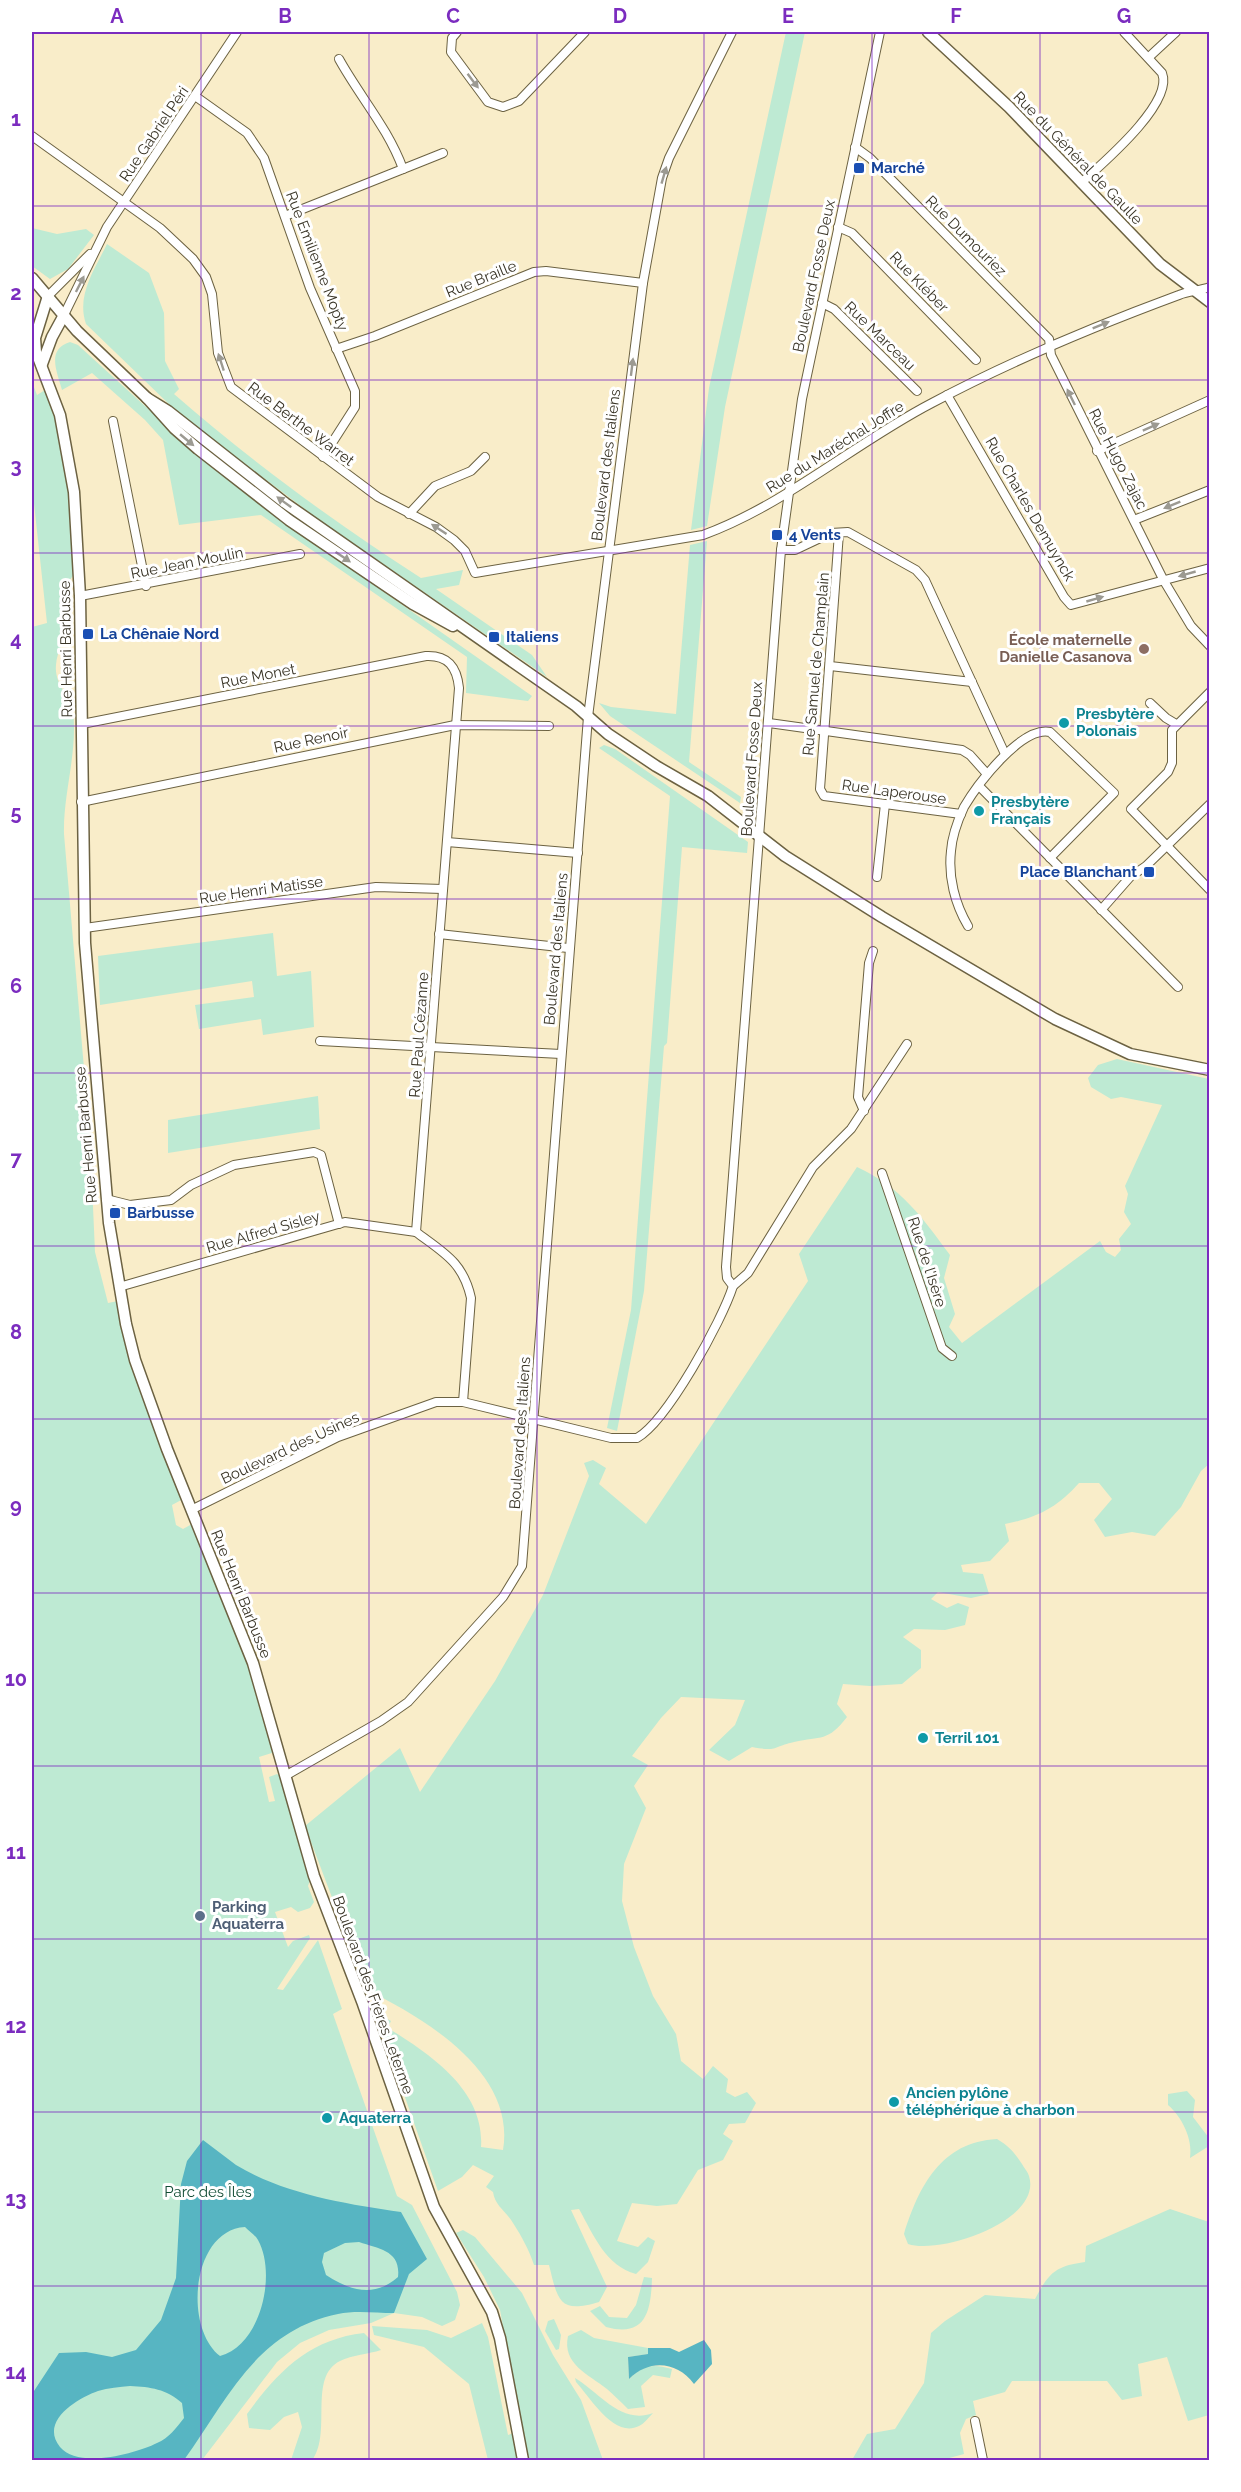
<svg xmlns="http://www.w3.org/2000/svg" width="1241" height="2492" font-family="Raleway,sans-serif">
  <rect width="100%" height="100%" fill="#f9edc9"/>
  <g fill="#beead3">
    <path d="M786,32H805L725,407L707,526L691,530L709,388Z"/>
    <path d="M32,228L57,234L86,229L94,235L68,269L50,279L32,266Z"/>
    <path d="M107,244L149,273L164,313L165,361L179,389L174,394C251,461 335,523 421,578L463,570L459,585L436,589L532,655L547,677L318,519L233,455L172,407L86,324C76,295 95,269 107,244Z"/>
    <path d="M70,342L78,345L201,457L307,538L532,696L528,701L466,693L467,657L261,515L179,525L163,440L145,420L92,373L62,390C57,372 46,349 70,342Z"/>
    <path d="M32,382L37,395L45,390C69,449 70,511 74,574L70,580C71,596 73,610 69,626C65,639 57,651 56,665C54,685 71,697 73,711C78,752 63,793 64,834L90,1139L95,1252L108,1303L118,1301L183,1499L172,1505L176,1525L183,1529L192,1524L246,1656L275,1752L259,1757L269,1802L275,1801L269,1777L277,1774L281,1777L310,1880L308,1886L314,1902L310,1908L298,1912L291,1907L275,1912L288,1947L293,1941L309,1935L310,1938L277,1989L283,1990L318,1940L342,2009L333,2014L397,2196L412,2205L457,2292L460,2305L455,2320L442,2326L422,2317L394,2313L371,2323L329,2330L300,2343L277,2362L202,2460H32V627L47,623L32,485Z"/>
    <path d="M707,541L689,762L741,797L740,803L610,716L599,703L611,707L676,714L690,545Z"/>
    <path d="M604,745L615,749L748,842L747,853L682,847L667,1043L664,1046L644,1291L617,1431L607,1428L631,1310L670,796L599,748Z"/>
    <path d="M273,933L277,976L311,971L314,1027L263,1035L261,1019L199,1029L195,1005L254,997L252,981L100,1005L98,956Z"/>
    <path d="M1117,1059L1209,1079V1464L1201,1471L1181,1507L1155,1536L1132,1532L1105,1537L1094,1520L1112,1499L1099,1483H1079C1058,1507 1037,1518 1005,1524L1009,1541L990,1561L961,1565L963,1572L983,1574L989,1594L971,1598L938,1592L931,1599L947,1608L958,1603L969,1607L965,1625L945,1630L914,1629L903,1637L921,1650V1668L902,1684L870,1686L843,1684L837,1704L847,1717C828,1742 821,1736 794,1742C772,1747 778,1752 752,1747L729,1761L709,1750L735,1725L745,1700L681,1697L661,1718L632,1756L648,1765L634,1786L646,1808L624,1864L622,1901L634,1947L653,1996L676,2034L681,2061L703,2079L713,2066L728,2079L726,2092L735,2097L747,2092L756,2103L745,2123L729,2124L723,2134L733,2141L723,2160L698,2170L677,2204L657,2206L632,2203L617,2241L638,2247L648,2237L655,2241L648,2262L636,2274C606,2266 594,2236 579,2209L571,2210L607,2287L599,2302C559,2314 558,2301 549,2265H534C529,2250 522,2237 513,2223C506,2211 495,2206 493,2192L486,2187L494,2176L473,2165L462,2177L438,2191L375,2012L391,2021L388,2027L391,2030C433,2056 485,2092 481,2147L503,2150C516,2073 426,2019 367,1990L305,1826L400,1748L420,1792L495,1681L543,1595L589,1476L584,1463L593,1460L606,1468L599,1484L646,1524L808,1281L799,1254L857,1167C902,1188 922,1217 950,1255L944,1278L955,1314L949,1327L962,1343L1100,1241L1106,1252L1115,1257L1121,1250L1119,1239L1131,1224L1124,1212L1128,1194L1125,1186L1162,1105L1121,1097L1111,1099L1091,1087L1088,1078L1098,1065Z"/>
    <path d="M318,1096L320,1129L168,1153V1120Z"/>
    <path d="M1187,2091L1195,2100L1193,2117L1209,2138V2146L1190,2158C1193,2139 1182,2117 1168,2105V2094Z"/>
    <path d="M997,2139C1009,2146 1014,2152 1022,2164C1024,2168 1028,2172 1029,2176C1043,2221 940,2255 908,2244L904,2234C919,2186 941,2142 997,2139Z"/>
    <path d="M1170,2209L1209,2222V2415L1188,2421L1167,2357L1138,2364L1142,2396L1122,2400L1107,2381H1012L1005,2392L973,2401L976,2415L966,2419L960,2433L964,2454L942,2460H852L867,2434L895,2429L924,2383L931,2333L945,2321L985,2295L1035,2299C1049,2273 1055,2266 1085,2262L1086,2246Z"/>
    <path d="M463,2230L475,2237L522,2293L553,2355L581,2400L603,2460H488L469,2384L424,2347L374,2335L372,2326L427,2330L451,2338L482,2323L488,2337L508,2435L522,2430L500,2310L484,2277L456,2233Z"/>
    <path d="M644,2277L652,2278C651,2311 646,2338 606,2327L590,2311L600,2306L609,2317L627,2318L636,2305Z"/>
    <path d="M554,2319L561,2335L559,2349L556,2350L545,2331L548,2321Z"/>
    <path d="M581,2330L594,2338L648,2348L649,2354L628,2357L629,2379C644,2364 652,2364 672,2369L670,2378L653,2375L641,2386L645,2407L628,2409C621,2402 614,2395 607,2389C588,2374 562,2364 568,2336Z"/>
    <path d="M364,2333L381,2350C369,2354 352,2355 340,2361C308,2377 332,2431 313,2459L291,2460L302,2427L298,2412L284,2417L270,2430L249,2428L247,2414C278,2371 310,2339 364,2333Z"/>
    <path d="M575,2378C600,2393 621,2425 653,2413C649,2417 644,2424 639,2426C614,2439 590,2397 576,2382Z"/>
  </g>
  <g fill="#57b5c2" fill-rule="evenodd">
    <path d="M203,2140C214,2148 225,2157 236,2165C284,2194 346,2204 401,2212L427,2259L409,2274L394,2313C376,2313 355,2310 338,2314C256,2331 228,2399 184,2460H32V2394L59,2353L86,2352L112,2357L136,2350L161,2320L176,2278L181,2184L187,2161ZM245,2227C249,2231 255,2235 258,2240C277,2274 261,2345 220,2356C183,2327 192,2230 245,2227ZM359,2242C380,2249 401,2251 398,2277C374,2298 351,2291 326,2275L322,2262L324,2253L345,2243ZM130,2386C151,2387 166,2389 182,2403L184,2418C176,2428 169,2438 157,2443C135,2454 78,2469 60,2447C39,2421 78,2398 98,2391C108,2388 120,2387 130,2386Z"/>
    <path d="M704,2340L711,2350L712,2364L694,2384C677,2361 649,2359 629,2379L628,2357L648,2354V2348H670L679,2352Z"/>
  </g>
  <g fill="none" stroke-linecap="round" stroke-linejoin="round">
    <g stroke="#6c6242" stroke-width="10">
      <g id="minor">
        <path d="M457,32L452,38L451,52L488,102L503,107L519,101L585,32"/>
        <path d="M1149,57L1176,32"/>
        <path d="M195,96L247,133L264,158L310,288L355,391V407L323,457"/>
        <path d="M32,136L160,228L193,259L206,277L212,294L218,353L231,387L378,497L436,527L454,540L465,551L475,573L703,535C787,504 853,444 932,403C1011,361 1095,326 1179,295C1189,291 1199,291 1210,287"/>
        <path d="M855,147L870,158L1049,339L1051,355L1164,581L1191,626L1210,646"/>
        <path d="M403,169L443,153"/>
        <path d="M1081,183C1103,163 1174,103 1162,73L1124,32"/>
        <path d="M285,216L403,169C388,128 360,97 339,59"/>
        <path d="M838,227L852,233L976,360"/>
        <path d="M48,296L90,254"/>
        <path d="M822,303L834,309L917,391"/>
        <path d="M64,315L107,227L237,32"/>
        <path d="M336,349L375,336L534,272L546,271L643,283"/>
        <path d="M947,395L1064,597L1071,605L1210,568"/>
        <path d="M113,421L146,586"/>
        <path d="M1097,451L1210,400"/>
        <path d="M409,514L435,486L471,471L485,457"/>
        <path d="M1134,520L1210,490"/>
        <path d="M839,533L820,789L824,796L961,814"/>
        <path d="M781,550H795L831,533L848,532L916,570L925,580L1005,754"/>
        <path d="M80,596L300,554"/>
        <path d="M830,666L972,682"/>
        <path d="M1210,692L1172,730V763L1168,772L1131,809L1210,890"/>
        <path d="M1150,703L1166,718L1176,724"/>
        <path d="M769,723L962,750L970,755L987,774"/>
        <path d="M82,724L426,656C448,655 457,667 459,688L416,1232C444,1253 463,1262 471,1298L463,1402"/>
        <path d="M980,787L1178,987"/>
        <path d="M81,802L455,725L549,726"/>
        <path d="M447,842L578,853"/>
        <path d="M877,877L885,804"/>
        <path d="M1101,910L1130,877L1146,866L1210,804"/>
        <path d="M968,926C955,904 948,877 951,851C952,837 958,820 964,807C977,785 1021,726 1050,732L1114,793L1050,858"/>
        <path d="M85,928L376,887L443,889"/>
        <path d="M439,934L568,948"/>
        <path d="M320,1041L561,1054"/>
        <path d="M864,1111L858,1097L869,963L873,951"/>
        <path d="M882,1173L942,1348L952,1356"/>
        <path d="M106,1199L130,1205L171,1200L191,1185L234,1165L314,1152L321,1155L339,1224"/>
        <path d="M733,1286L748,1273L813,1167L851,1129L907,1044"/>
        <path d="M119,1287L345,1222L416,1232"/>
        <path d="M191,1510L338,1437L436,1402H463L611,1438H637C667,1421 722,1321 733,1286L727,1278L726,1267L781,550L802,399L880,32"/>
        <path d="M285,1776L381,1721L408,1702L503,1597L522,1566L588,717L643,283L662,178L669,158L732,32"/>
        <path d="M975,2421L983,2460"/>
      </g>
    </g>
    <g stroke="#6c6242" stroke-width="13">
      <g id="tertiary">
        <path d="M928,32L1009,107L1160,264L1210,302"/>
        <path d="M48,296L35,338L36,352L60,415L74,492L80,596L85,943L109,1223L126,1324L135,1360L167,1449L253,1663L314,1876L363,2004L434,2207L492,2312L500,2338L523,2460"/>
        <path d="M42,364L52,337L64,315"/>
      </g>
    </g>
    <g stroke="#6c6242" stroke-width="13">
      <g id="secondary">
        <path d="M32,278L77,331L147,398L174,428L198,449L289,520L413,604L453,626"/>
        <path d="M147,398L168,411L285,503L576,706L608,734L656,766L708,796L785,856L882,917L1055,1019L1130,1054L1210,1070"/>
      </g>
    </g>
    <use href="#minor" stroke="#fff" stroke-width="8"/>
    <use href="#tertiary" stroke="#fff" stroke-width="10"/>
    <use href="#secondary" stroke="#fff" stroke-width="10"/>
  </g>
  <defs><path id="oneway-solid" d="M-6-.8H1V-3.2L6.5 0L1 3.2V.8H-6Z" transform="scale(1.5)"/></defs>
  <g fill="#9c9a92">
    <use href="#oneway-solid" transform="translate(473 81) rotate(53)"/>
    <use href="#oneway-solid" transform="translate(664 175) rotate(-74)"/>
    <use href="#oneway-solid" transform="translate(80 284) rotate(-63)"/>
    <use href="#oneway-solid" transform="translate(1101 325) rotate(-22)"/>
    <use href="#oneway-solid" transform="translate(221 362) rotate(-108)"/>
    <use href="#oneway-solid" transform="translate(632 367) rotate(-83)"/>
    <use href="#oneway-solid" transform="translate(1071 397) rotate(-116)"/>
    <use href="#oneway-solid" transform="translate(1151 427) rotate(-24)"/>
    <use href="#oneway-solid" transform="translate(187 440) rotate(40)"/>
    <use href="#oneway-solid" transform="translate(284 502) rotate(-144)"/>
    <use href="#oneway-solid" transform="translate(1172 505) rotate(158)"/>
    <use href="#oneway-solid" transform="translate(439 529) rotate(-147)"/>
    <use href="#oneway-solid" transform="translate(343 557) rotate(34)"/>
    <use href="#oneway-solid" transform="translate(1187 574) rotate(164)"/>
    <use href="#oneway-solid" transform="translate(1095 599) rotate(-16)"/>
  </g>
  <path fill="none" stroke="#7b2cbf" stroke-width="1.5" stroke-opacity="0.55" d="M201,32V2460M369,32V2460M537,32V2460M704,32V2460M872,32V2460M1040,32V2460M32,206H1210M32,380H1210M32,553H1210M32,726H1210M32,899H1210M32,1073H1210M32,1246H1210M32,1419H1210M32,1593H1210M32,1766H1210M32,1939H1210M32,2112H1210M32,2286H1210"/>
  <g fill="#1a4fb4" stroke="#fff" stroke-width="2">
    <rect x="853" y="162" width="12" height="12" rx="3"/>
    <rect x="771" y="529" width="12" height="12" rx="3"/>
    <rect x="82" y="628" width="12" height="12" rx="3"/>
    <rect x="488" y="631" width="12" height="12" rx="3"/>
    <rect x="1143" y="866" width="12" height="12" rx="3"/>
    <rect x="109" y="1207" width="12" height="12" rx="3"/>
  </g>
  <circle fill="#8d6e63" stroke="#fff" stroke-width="2" cx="1144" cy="649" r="6"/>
  <g fill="#0f9aa8" stroke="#fff" stroke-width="2">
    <circle cx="1064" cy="723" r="6"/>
    <circle cx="979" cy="811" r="6"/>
    <circle cx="923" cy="1738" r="6"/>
    <circle cx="894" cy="2102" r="6"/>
    <circle cx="327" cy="2118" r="6"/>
  </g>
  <circle fill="#5c6f8a" stroke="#fff" stroke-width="2" cx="200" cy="1916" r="6"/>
  <g text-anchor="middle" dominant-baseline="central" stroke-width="6" stroke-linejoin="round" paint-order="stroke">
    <g font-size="15" fill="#393426" stroke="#fff">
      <text transform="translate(154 134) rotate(-56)">Rue Gabriel Péri</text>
      <text transform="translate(1078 158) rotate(46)">Rue du Général de Gaulle</text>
      <text transform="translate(966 236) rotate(45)">Rue Dumouriez</text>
      <text transform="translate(317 261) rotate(69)">Rue Emilienne Mopty</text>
      <text transform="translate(814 276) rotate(-78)">Boulevard Fosse Deux</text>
      <text transform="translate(481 279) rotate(-22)">Rue Braille</text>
      <text transform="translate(919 282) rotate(46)">Rue Kléber</text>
      <text transform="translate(880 336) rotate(44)">Rue Marceau</text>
      <text transform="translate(301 424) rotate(37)">Rue Berthe Warret</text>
      <text transform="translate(835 447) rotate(-32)">Rue du Maréchal Joffre</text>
      <text transform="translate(1118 459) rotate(63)">Rue Hugo Zajac</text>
      <text transform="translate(606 465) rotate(-83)">Boulevard des Italiens</text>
      <text transform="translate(1030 509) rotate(60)">Rue Charles Demuynck</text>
      <text transform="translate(187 563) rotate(-11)">Rue Jean Moulin</text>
      <text transform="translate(66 649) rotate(-91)">Rue Henri Barbusse</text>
      <text transform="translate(816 664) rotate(-85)">Rue Samuel de Champlain</text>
      <text transform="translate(258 676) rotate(-11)">Rue Monet</text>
      <text transform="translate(311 740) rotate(-12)">Rue Renoir</text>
      <text transform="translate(752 759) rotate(-86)">Boulevard Fosse Deux</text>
      <text transform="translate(894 792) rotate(8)">Rue Laperouse</text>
      <text transform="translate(261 890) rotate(-8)">Rue Henri Matisse</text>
      <text transform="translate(556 949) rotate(-85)">Boulevard des Italiens</text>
      <text transform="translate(419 1035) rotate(-86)">Rue Paul Cézanne</text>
      <text transform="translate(86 1135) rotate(-95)">Rue Henri Barbusse</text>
      <text transform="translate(263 1232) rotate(-16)">Rue Alfred Sisley</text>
      <text transform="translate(927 1262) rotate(72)">Rue de l'Isère</text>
      <text transform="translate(520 1433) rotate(-86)">Boulevard des Italiens</text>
      <text transform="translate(290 1448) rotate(-25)">Boulevard des Usines</text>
      <text transform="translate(241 1594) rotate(68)">Rue Henri Barbusse</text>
      <text transform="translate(373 1995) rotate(70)">Boulevard des Frères Leterme</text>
    </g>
    <g font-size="15" font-weight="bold" fill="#164399" stroke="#fff" text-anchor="start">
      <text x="871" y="168">Marché</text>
      <text x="789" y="535">4 Vents</text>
      <text x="100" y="634">La Chênaie Nord</text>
      <text x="506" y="637">Italiens</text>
      <text x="1137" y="872" text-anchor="end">Place Blanchant</text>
      <text x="127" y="1213">Barbusse</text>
    </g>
    <g font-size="15" font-weight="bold" fill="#785e54" stroke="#fff" text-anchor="end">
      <text x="1132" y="640">École maternelle<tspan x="1132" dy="17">Danielle Casanova</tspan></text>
    </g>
    <g font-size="15" font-weight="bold" fill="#0d838f" stroke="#fff" text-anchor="start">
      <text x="1076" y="714">Presbytère<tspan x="1076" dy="17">Polonais</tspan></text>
      <text x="991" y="802">Presbytère<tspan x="991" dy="17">Français</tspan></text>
      <text x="935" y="1738">Terril 101</text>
      <text x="906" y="2093">Ancien pylône<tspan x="906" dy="17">téléphérique à charbon</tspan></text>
      <text x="339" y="2118">Aquaterra</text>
    </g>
    <g font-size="15" font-weight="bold" fill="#4e5e75" stroke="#fff" text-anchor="start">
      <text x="212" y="1907">Parking<tspan x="212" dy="17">Aquaterra</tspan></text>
    </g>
    <g font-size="15" fill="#114c34" stroke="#fff">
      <text x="208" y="2192">Parc des Îles</text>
    </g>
  </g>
  <rect width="1241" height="2492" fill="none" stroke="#ffffff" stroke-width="66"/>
  <rect x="33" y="33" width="1175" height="2426" fill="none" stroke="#7b2cbf" stroke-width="2"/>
  <g font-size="20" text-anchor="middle" font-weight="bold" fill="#7b2cbf">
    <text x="117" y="23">A</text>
    <text x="285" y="23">B</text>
    <text x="453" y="23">C</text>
    <text x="620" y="23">D</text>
    <text x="788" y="23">E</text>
    <text x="956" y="23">F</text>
    <text x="1124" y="23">G</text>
    <text x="16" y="126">1</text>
    <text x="16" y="300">2</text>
    <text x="16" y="473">3</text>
    <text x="16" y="646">4</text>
    <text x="16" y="820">5</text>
    <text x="16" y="993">6</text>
    <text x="16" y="1166">7</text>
    <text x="16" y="1339">8</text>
    <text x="16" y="1513">9</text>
    <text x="16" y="1686">10</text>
    <text x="16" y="1859">11</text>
    <text x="16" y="2033">12</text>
    <text x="16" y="2206">13</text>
    <text x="16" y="2379">14</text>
  </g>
</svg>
